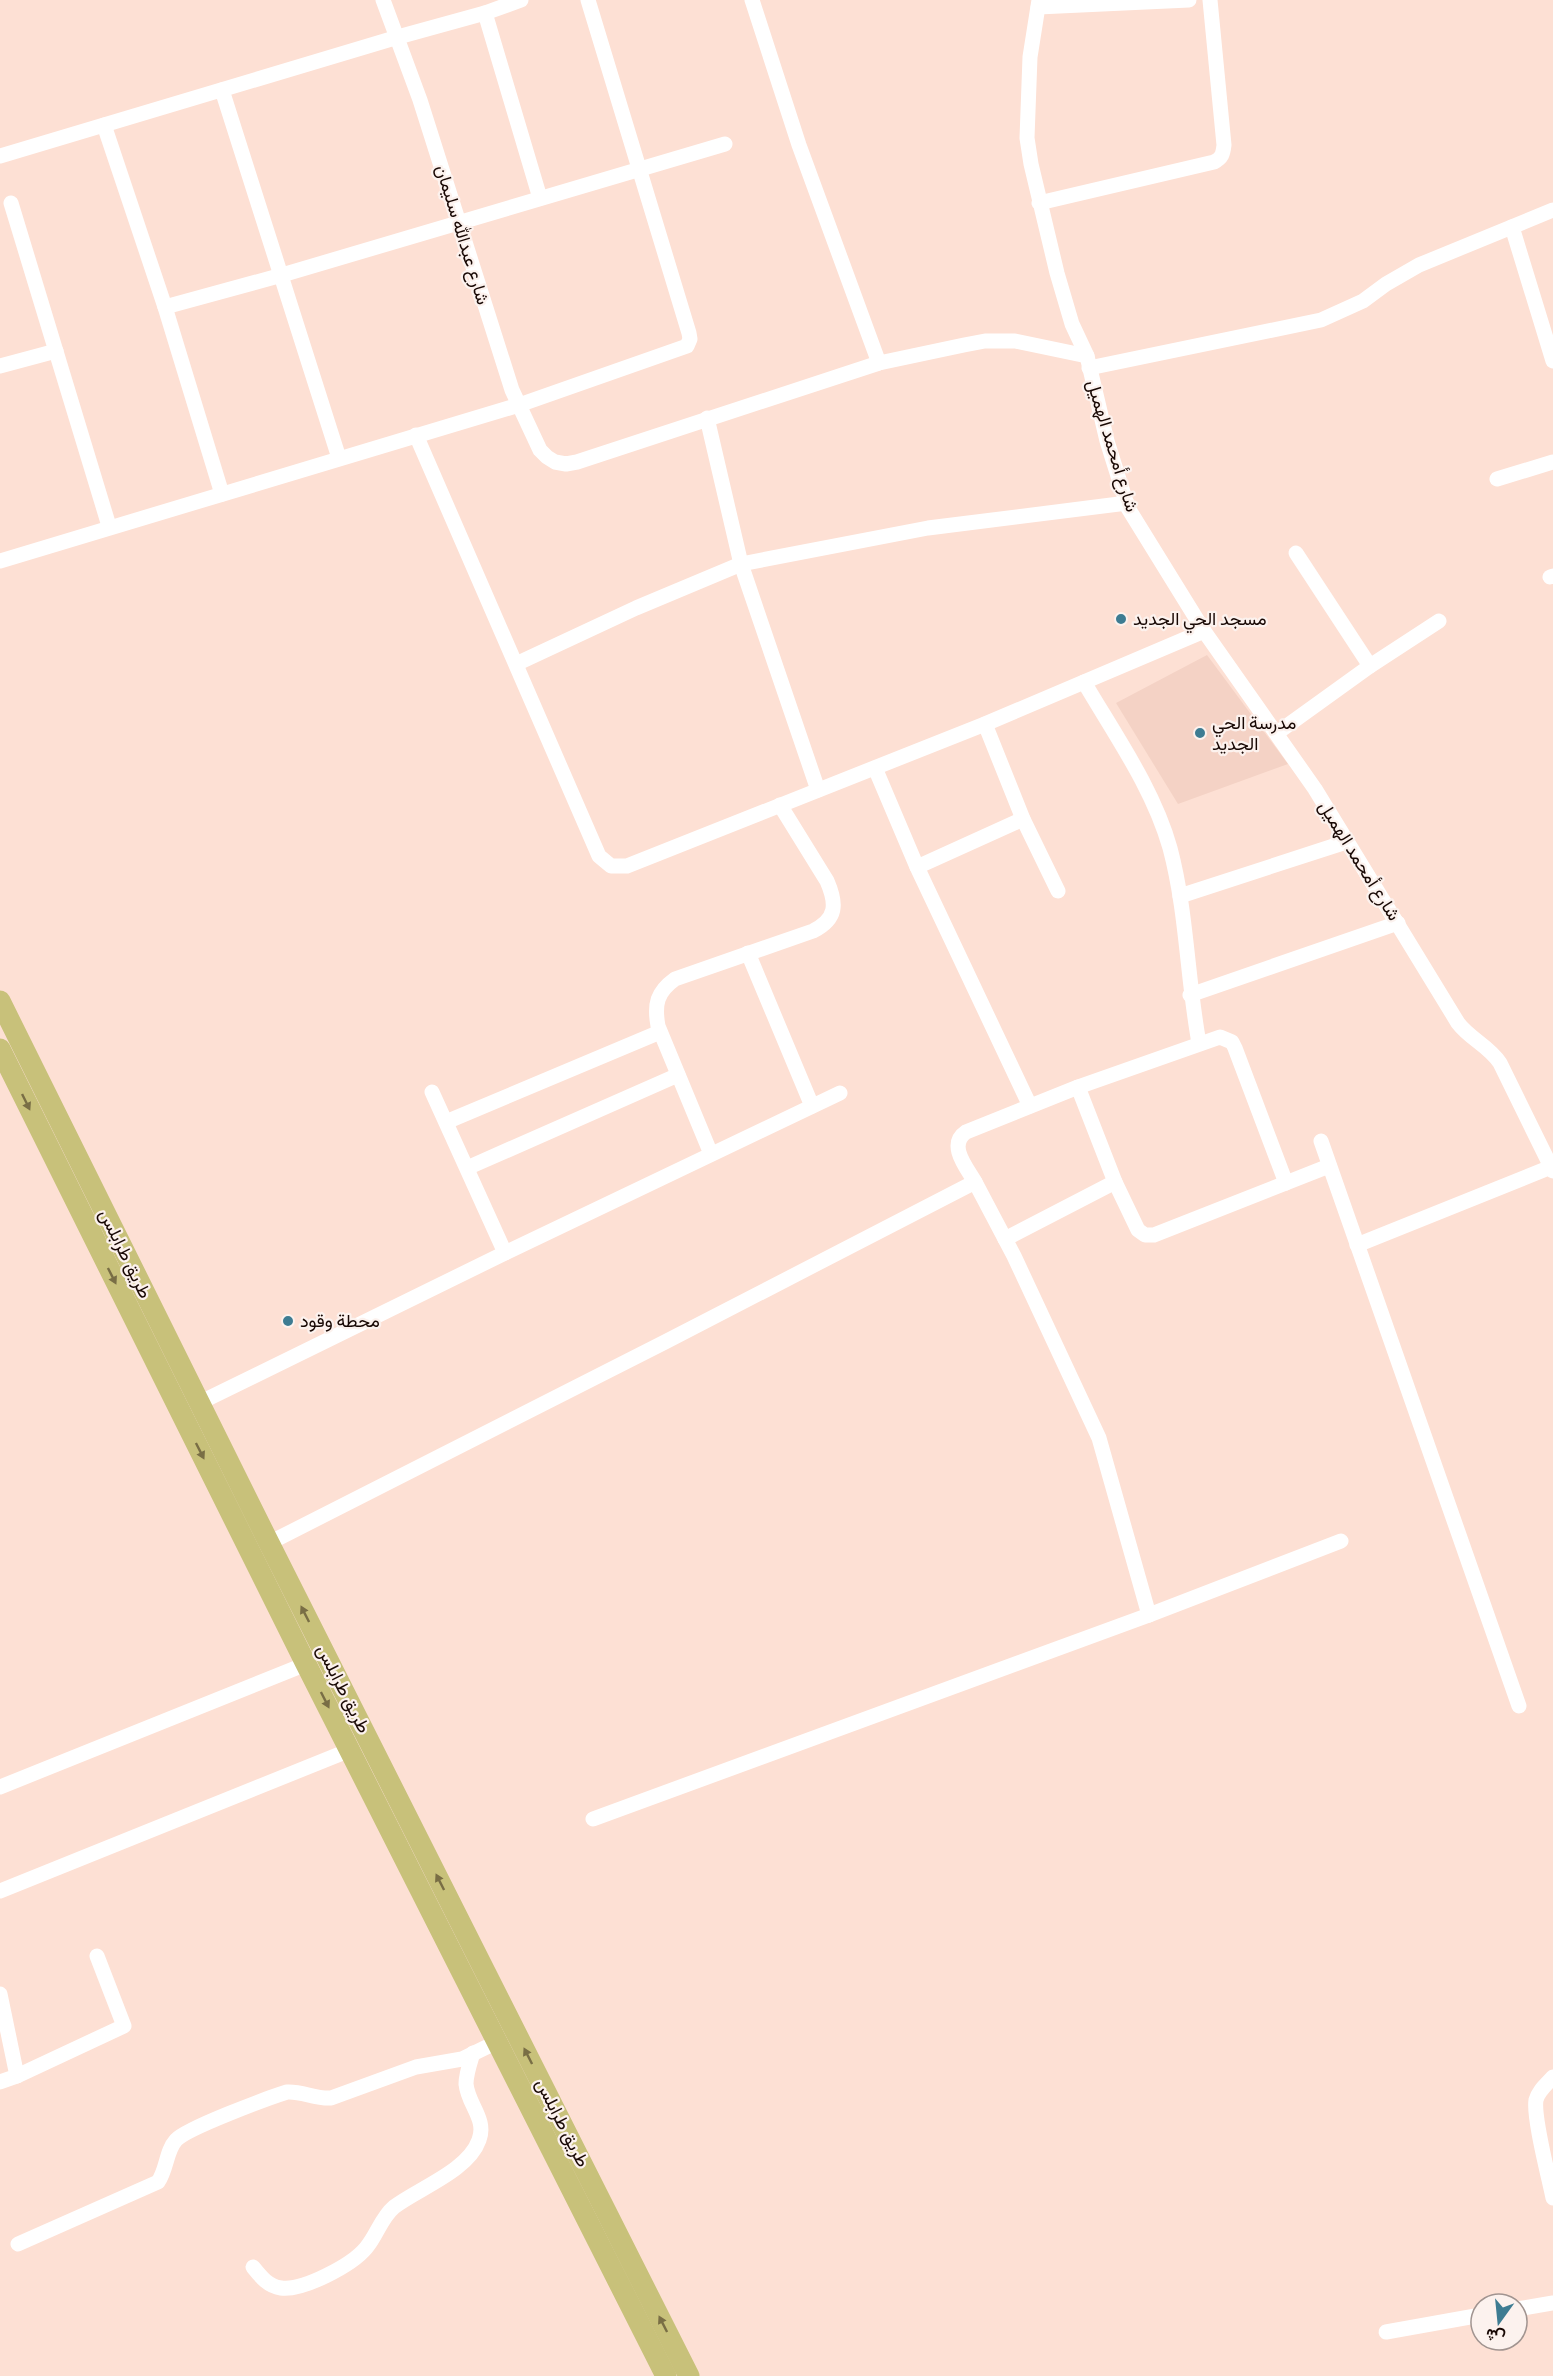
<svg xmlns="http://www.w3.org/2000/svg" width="1553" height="2376" font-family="'Source Sans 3',Vazirmatn,sans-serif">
  <rect width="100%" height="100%" fill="#fde0d4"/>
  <path fill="#f4d2c5" d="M1207,655L1288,764L1178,804L1116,703Z"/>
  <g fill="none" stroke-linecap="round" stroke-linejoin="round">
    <g stroke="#fff" stroke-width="15">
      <path d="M383,0L420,100L512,390L540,450L547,457L555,462L566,464L577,462L879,363L964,345L985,341H1015L1087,356"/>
      <path d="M752,0L799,145L879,363"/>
      <path d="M1039,0L1030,57L1027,138L1031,164L1057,273L1072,324L1087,356L1107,441L1128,508L1204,631L1315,789L1458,1023C1470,1039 1489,1046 1500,1063L1553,1171"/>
      <path d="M1038,7L1189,0"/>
      <path d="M485,13L540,198"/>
      <path d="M222,90L339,458"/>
      <path d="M104,125L165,307L222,494"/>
      <path d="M0,156L398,37L485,13L521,0"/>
      <path d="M11,203L109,526"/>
      <path d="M1039,203L1214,162C1222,158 1223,154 1224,145L1210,0"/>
      <path d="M1512,227L1553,361"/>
      <path d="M165,307L282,275L725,144"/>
      <path d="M0,366L56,351"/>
      <path d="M1089,368L1321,320L1363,301L1386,284L1419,265L1553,210"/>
      <path d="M707,418L741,564L818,790"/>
      <path d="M416,435L599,856L611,866H627L985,724L1204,631"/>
      <path d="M1497,479L1553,462"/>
      <path d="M1296,553L1370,666"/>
      <path d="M0,561L519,405L687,346L690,339L689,333L588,0"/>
      <path d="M1550,577L1553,576"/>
      <path d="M516,664L636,608L741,564L928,528L1127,503"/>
      <path d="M1084,682C1115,735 1153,788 1170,848C1187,912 1187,978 1199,1043"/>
      <path d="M985,724L1023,819L1058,891"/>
      <path d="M1277,733L1370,666L1439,621"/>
      <path d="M875,768L917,867L1030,1106"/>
      <path d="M917,867L1023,819"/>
      <path d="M1180,896L1346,842"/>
      <path d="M748,953L812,1106"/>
      <path d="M1190,995L1398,923"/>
      <path d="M1078,1087L1115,1182L1138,1230L1145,1235H1154L1329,1166"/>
      <path d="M432,1092L505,1253"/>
      <path d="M446,1122L660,1032"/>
      <path d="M1321,1141L1519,1706"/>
      <path d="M711,1154L658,1026C654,1004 657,992 675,979L813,931C837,919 837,904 827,881L780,805"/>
      <path d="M467,1168L678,1075"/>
      <path d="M975,1182C967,1168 947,1145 966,1132L1078,1087L1220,1037L1232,1042L1235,1048L1286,1183"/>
      <path d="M1005,1239L1115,1182"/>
      <path d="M1357,1245L1551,1167"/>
      <path d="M201,1402L505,1253L840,1093"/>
      <path d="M269,1543L665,1342L975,1182L1014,1256L1099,1438L1149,1615L593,1819"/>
      <path d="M1149,1615L1341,1541"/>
      <path d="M0,1787L306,1664"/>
      <path d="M0,1891L350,1750"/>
      <path d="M0,1994L17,2076L0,2082"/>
      <path d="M17,2076L124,2026L97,1956"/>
      <path d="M1553,2077C1547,2084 1538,2091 1536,2100C1533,2117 1549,2178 1553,2198"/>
      <path d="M18,2244L158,2182C167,2169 166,2151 176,2140C187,2128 268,2098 287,2092C302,2091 315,2099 331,2098L416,2067L462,2059L499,2041"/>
      <path d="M253,2267C261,2277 268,2286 281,2288C303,2291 352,2265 366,2248C377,2235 381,2218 394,2207C419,2188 468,2171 479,2140C487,2119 468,2105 466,2084C466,2074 470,2063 473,2053"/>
      <path d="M1517,2309L1553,2303"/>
      <path d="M1386,2332L1481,2315"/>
    </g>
    <g stroke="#c8c17a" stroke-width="21">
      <path d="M0,1001L269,1543L689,2376"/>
      <path d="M0,1049L306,1664L666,2376"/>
    </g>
  </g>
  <defs><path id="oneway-solid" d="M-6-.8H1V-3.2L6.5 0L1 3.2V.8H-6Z" transform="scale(1.5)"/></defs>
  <g fill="#796e45">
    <use href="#oneway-solid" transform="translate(26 1102) rotate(64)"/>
    <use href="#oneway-solid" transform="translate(112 1276) rotate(63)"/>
    <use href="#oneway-solid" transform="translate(200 1451) rotate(63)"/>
    <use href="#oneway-solid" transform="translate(305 1614) rotate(-117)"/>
    <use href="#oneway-solid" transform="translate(325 1700) rotate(63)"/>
    <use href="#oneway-solid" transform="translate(440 1882) rotate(-117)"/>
    <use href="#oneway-solid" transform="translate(528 2056) rotate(-117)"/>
    <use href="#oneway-solid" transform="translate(663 2324) rotate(-117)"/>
  </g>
  <g fill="#3e7c92" stroke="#fcf2ee" stroke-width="2">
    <circle cx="1121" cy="619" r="6"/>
    <circle cx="1200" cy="733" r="6"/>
    <circle cx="288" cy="1321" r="6"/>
  </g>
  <g text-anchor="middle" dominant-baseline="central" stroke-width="4.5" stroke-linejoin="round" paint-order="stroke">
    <g font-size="18" fill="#180804" stroke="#fcf2ee">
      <text transform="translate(462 235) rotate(73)">شارع عبدالله سليمان</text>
      <text transform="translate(1112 446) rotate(73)">شارع أمحمد الهميل</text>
      <text transform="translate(1359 861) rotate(58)">شارع أمحمد الهميل</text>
      <text transform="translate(125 1254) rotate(64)">طريق طرابلس</text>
      <text transform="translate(343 1689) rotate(63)">طريق طرابلس</text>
      <text transform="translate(562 2123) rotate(63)">طريق طرابلس</text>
    </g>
    <g font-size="18" fill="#180804" stroke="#fcf2ee" text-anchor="start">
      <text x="1133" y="619">مسجد الحي الجديد</text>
      <text x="1212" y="723">مدرسة الحي<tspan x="1212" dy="21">الجديد</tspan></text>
      <text x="300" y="1321">محطة وقود</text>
    </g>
  </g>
  <g transform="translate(1499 2322) rotate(195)"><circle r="28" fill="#fcf2ee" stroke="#a19490" stroke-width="1.5"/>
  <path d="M0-4.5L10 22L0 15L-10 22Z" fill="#3e7c92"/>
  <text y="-9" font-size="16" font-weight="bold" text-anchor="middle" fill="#180804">ش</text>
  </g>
</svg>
